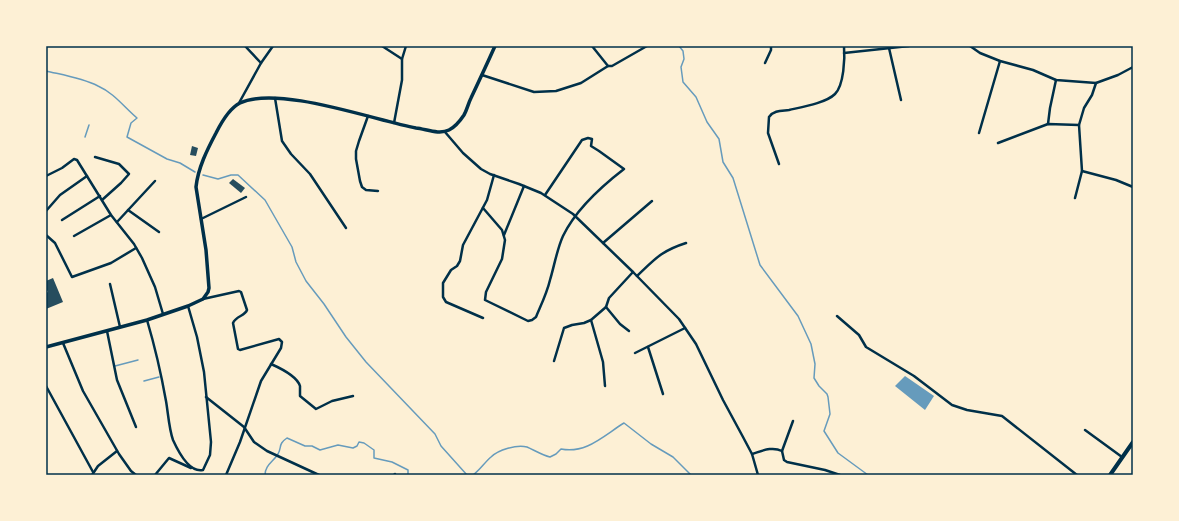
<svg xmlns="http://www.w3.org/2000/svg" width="1179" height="521" font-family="'Asap Condensed',sans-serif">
  <rect width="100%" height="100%" fill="#fdf0d5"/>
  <path fill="#669bbc" d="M905,376L934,396L925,410L895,386Z"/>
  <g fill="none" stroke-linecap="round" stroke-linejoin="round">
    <g stroke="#669bbc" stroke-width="1.5">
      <path d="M679,46L683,51L684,59L681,67L683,82L696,97L707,122L719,139L723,162L733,178L760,265L798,316L811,344L815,364L814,378L819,386L827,394L828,397L830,414L824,431L838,453L868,475"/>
      <path d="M46,71C63,75 82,78 98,86C114,93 124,107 137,118L131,123L127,137L167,159L180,163L195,172"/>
      <path d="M85,137L89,125"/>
      <path d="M203,175L218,179L231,175H238L265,200L292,247L296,262L306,281L324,304L346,337L366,362L435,434L441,446L467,475"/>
      <path d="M115,366L138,360"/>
      <path d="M144,381L159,377"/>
      <path d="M265,475C265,465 273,462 278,454C282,447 278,444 287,438L305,446H312L320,450L338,445L353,448L357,446L359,442L364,443L374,450V458L392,462L408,470V475"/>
      <path d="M473,475C480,470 485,462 491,457C498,450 517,444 527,447C534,450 542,455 550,457L556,454L561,449C586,454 603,436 624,423L651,444L673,457L691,475"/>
    </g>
  </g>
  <g fill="#264d5e">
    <path d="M192,146L198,148L196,156L190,155Z"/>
    <path d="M233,179L245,188L241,193L229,183Z"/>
    <path d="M53,278L63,302L46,309V293L48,292L46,288V281Z"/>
  </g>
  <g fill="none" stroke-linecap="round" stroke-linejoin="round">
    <g stroke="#003049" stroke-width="2.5">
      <path d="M382,46L402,59"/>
      <path d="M592,46L608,66"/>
      <path d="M970,46L980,53L1000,61L1033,70L1056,80L1096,83L1118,75L1133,67"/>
      <path d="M889,48L901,100"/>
      <path d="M844,53L909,46"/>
      <path d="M261,63L273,46"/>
      <path d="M765,63L771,50V46"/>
      <path d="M482,75L534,92L556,91L581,83L608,66H612L647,46"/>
      <path d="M275,98L282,141L291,154L310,174L346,228"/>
      <path d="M239,103L261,63L245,46"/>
      <path d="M368,116L359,141L356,151V159L360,181L362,187L366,190L378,191"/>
      <path d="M394,123L402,80V59L406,46"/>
      <path d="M1048,124L1050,108L1056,80"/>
      <path d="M1079,125L1084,108L1092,95L1096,83"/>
      <path d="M445,132L463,153L481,169L490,174L519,184L541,193L573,214L633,272L679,319L696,344L723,400L743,437L752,454L758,475"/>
      <path d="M979,133L1000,61"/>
      <path d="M998,143L1048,124L1079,125L1082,171L1075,198"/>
      <path d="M95,157L119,164L129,174L121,183L102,200"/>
      <path d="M779,164L768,133L769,117C774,110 782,111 789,110C802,107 826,103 835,94C844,85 845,58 844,46"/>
      <path d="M1082,171L1116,180L1133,187"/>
      <path d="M46,176L62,168L74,159L77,160L111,215L134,244L142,258L155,287L163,314"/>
      <path d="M483,208L502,230L505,240L502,259L486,292L485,300L528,321L532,320L536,317C541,305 547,293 550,280C554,267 557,249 563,236C575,211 602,186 624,169L599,151L591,146L592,139L588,138L582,140L545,195"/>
      <path d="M128,210L159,232"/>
      <path d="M46,211L60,195L87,176"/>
      <path d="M201,219L246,197"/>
      <path d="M62,220L100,196"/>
      <path d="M117,222L155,181"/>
      <path d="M46,235L55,243L72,277L111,263L136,248"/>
      <path d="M504,235L524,186"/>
      <path d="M74,236L111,215"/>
      <path d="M603,243L652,201"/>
      <path d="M637,276C655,259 661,251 686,243"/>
      <path d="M110,284L120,327"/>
      <path d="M203,299L239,291L241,292L247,310C245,316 236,316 233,323L238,349L240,350L279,339L282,342L281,348L261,381L240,442L226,475"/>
      <path d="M606,307L620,324L629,331"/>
      <path d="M837,316L859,335L866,347L914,376L952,405L967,410L1002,416L1077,475"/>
      <path d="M483,318L446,302L443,297V283L451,270L457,266L460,261L463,245L487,200L494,175"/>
      <path d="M147,320C155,347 161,373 166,401C168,412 169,429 173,440C178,451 189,473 203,470L210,455L211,442L204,372L197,337L188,306"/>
      <path d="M591,320L603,362L605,386"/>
      <path d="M107,331L117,380L136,427"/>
      <path d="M63,343L83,391L119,454L131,471L136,475"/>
      <path d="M648,347L663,394"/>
      <path d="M635,353L685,328"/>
      <path d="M554,361L564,328L572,325L584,323L591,320L606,307L609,298L633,272"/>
      <path d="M271,364C280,368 297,376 300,386C300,389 300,393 300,396L316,409L332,401L353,396"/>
      <path d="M46,386L93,472"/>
      <path d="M206,397L244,427L254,442L267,451L319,475"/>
      <path d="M1085,430L1122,457"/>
      <path d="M782,451L793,421"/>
      <path d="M752,454C762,451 772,446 782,451L784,460L787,462L825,470L840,475"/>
      <path d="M92,475L98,466L117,451"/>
      <path d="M155,475L169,458L191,468"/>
      <path d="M394,475L395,474"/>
    </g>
    <path stroke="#003049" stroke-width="3.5" d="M46,347L147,320L188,306L203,299L208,292L209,288L206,250L196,187C198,168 207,150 216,133C221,123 230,108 240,103C278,85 374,120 416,128C426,129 439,135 449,130C455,127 460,121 464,115C467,110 468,104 471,98C479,81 487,64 495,46"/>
    <path stroke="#003049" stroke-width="4" d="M1110,475L1133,442"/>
  </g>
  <rect width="1179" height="521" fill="none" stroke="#fdf0d5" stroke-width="94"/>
  <rect x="47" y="47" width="1085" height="427" fill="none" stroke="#003049" stroke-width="1.5"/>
</svg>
